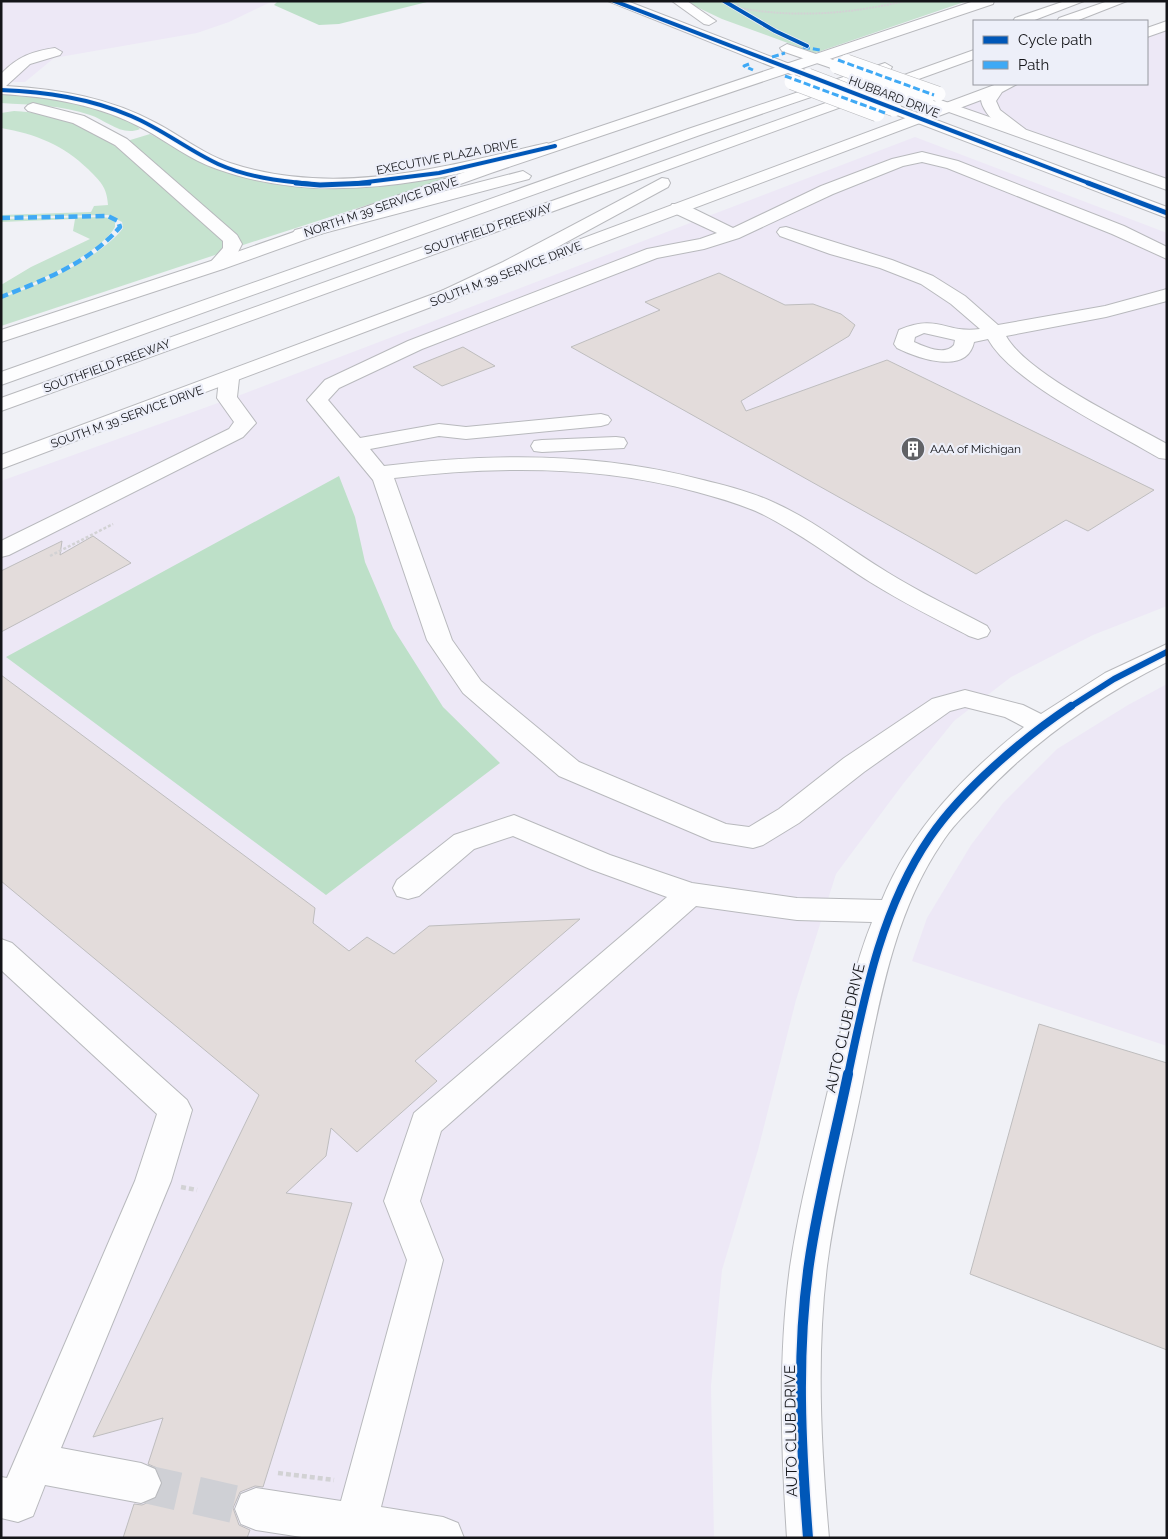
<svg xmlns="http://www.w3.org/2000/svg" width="1168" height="1539" font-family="Raleway,sans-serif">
  <rect width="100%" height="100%" fill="#f0f1f6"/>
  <g fill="#ede8f6">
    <path d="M1,1H273L229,22L197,33L54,58L25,82H1Z"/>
    <path d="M1167,25V185L948,107L1010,84H1147V33Z"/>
    <path d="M915,137L1167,233V606L1093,635L1011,677L954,721L903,784L836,874L796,1000L758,1150L722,1270L711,1386L714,1538H1V481L243,394Z"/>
    <path d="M1167,684V1046L912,961L927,918L971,845L1003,803L1057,749L1128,705Z"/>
  </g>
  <g fill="#c6e3cf">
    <path d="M684,1H967L815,53L722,19Z"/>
    <path d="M1,93C32,96 121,104 140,129C122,137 106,120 90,115C62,105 30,105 1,103Z"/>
    <path d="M14,111C34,112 54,116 74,123C120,139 184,207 223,241L224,245L218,254L1,326V298C37,286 101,258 123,228L122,222L108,215L1,217V215L91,212L94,206L108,205C107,187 100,181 88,169C63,145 36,134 1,128V113Z"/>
    <path d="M150,134L213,168L262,182L288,186L367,187L471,167L420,188L237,247L127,141Z"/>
    <path d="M102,217L110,218L115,222V227C101,253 29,287 1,296V285L31,267L90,239L73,231L75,219L1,222V219Z"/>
  </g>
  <g fill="#bde0c8">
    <path d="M278,1H431L339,24L319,25L274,5Z"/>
    <path d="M339,476L355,517L365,562L393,628L443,707L500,763L326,895L6,657Z"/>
  </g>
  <g fill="#e3dcdb" stroke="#bebdbe">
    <path d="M719,273L785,305L813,304L841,314L855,325L849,336L741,401L746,411L887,360L1154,490L1088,531L1066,520L976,574L571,347L660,310L645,302Z"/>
    <path d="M463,347L495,366L442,386L413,367Z"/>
    <path d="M93,536L131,563L1,632V571L62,541L60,555Z"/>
    <path d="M1,675L315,908L313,923L349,951L367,937L394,954L429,926L580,919L415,1061L437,1081L357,1152L331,1128L326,1156L286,1193L352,1203L263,1487L255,1486L240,1492L233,1508L239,1525L250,1530L247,1538H123L134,1504L142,1505L156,1499L163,1484L157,1468L148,1464L163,1418L93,1437L259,1095L1,881Z"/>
    <path d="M1039,1024L1167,1063V1350L970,1274Z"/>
  </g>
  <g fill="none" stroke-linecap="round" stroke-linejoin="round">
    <path stroke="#cfd0d5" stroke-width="38" stroke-dasharray="38 19" stroke-linecap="butt" d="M141,1483L256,1509"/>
    <g stroke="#b8b9bd" stroke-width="2">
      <g id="minor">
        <path d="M608,1H627L813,73L815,76L808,80L803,79Z"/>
        <path d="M672,1H687L716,21L709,25L704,24Z"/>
        <path d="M787,44L842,63L844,66L837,70L782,51L780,48Z"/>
        <path d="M55,48L62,52L60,55L30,64L6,86C59,89 110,98 156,123C181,136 203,154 230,163C335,198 443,167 547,143L555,148L553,151C442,179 328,209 217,169C190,160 168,142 144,129C99,105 52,97 1,94V74C17,57 33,51 55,48Z"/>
        <path d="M926,95L1167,179V190L921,102L919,99L921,96Z"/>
        <path d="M33,103L84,116L127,139L237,235L242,244L237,254L223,269H211L208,265L223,248V241L115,145L73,123L28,111L25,108L28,105Z"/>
        <path d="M894,104L1167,207V218L889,112L886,109L889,106Z"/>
        <path d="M922,152L958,161L1124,226L1167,247V259L1112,234L947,168L922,162L903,166L833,194L739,238L704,249L657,258L422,349L339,388L328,400L360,438L439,424L466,427L601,414L608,416L611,420L608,424L601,426L466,439L439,436L370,449L384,466C492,453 598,452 703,480C727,486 752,492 775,503C815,521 849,549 887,572C919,592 953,608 987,626L990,631L987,636L978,639L969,636C936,619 902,602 870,582C834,559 800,533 762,514C741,504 719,498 697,492C598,465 496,466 394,478L452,640L481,681L579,762L726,824L749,827L779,809L844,758L932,699L965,690L1023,705L1041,714L1105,673L1167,644V662C1095,698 1031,743 977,802C964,815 951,828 941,844C895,912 880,998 864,1077C852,1140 835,1202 827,1266C816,1356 821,1448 829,1538H787C781,1448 778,1356 790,1267C799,1206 815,1146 829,1086C841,1031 851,974 872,922L797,920L696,906L441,1131L420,1201L443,1260L381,1507L443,1517L458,1523L464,1538H308L256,1530L241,1524L235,1509L241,1494L256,1488L341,1501L407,1260L384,1201L414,1113L667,897L590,869L513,836L474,849L419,896L408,899L397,896L393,888L397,880L454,835L514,815L610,855L692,883L797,898L882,900C911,829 965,774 1024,727L1005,717L965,707L950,711L864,772L799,823L763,845L753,848L712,841L559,776L463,693L427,640L373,480L307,400L325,380L408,341L647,249L700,239L717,233L672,212L670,208L672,204H684L733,228L821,186L892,159Z"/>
        <path d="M786,227L892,260L933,276L965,296L998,325L1105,306L1167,289V301L1106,317L1006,336C1027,374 1126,421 1167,444V459L1159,458C1114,431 1012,383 988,339L974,342C967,376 917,358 897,348L894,344L899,330C938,313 946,334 980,329L951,304L921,284L880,268L830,254L780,236L777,232L780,228ZM924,333L955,340L954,345C945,356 925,347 914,342L915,337Z"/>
        <path d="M229,373L236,375L239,379L237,397L256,423L243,437L9,555L1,557V541L229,429L234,422L217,398L219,379L222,375Z"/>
        <path d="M616,437L624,438L627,443L624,448L542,452L534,451L531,446L534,441L542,440Z"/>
        <path d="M1,939L12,943L187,1100L192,1110L171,1181L61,1448L141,1463L155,1469L161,1483L155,1497L141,1503L45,1485L33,1516L18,1522L1,1518V1477L7,1478L135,1181L157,1114L1,970Z"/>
      </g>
    </g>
    <g stroke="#b8b9bd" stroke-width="2">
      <g id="major">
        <path d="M974,1H994L993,4L491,173L223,269L1,342V330L211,261L479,167Z"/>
        <path d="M1167,21V30L1147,37V28Z"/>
        <path d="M997,84H1017L1002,92L996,101L1000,110L1025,129L1027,132L1025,135C1009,139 983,115 981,100L1,469V455Z"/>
      </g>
    </g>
    <g stroke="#b8b9bd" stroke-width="2">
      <g id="highway">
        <path d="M1065,1H1084L1032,21H1013L1015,18Z"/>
        <path d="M1108,1H1127L1076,21H1057L1059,18Z"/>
        <path d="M974,50V59L1,411V398Z"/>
        <path d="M885,63L892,67L890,70L700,135L1,385V372L688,129Z"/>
        <path d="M523,171L531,176L529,179L301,239L295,238L292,234L295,230Z"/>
        <path d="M662,178L668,179L670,183L668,187L515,270L449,302H435L433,298L435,294L503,262Z"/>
      </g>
    </g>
    <path stroke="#d2d2d4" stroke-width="2" stroke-dasharray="2 1" stroke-linecap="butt" d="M737,1L739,8C796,18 849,14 905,1"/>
    <path stroke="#d2d2d4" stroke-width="2.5" stroke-dasharray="3 2" stroke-linecap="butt" d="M50,556L113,524"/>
    <g stroke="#d2d2d4" stroke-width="4.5" stroke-dasharray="5 3" stroke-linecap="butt">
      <path d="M181,1187L197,1190"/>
      <path d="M278,1473L334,1480"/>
    </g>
    <use href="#minor" fill="#fdfdfe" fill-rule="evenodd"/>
    <use href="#major" fill="#fdfdfe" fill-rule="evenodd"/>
    <use href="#highway" fill="#fdfdfe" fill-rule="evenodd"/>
    <g stroke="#b8b9bd" stroke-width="16" stroke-linecap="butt">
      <g id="minor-bridge">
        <path d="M837,66L926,99"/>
        <path d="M808,76L894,109"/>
      </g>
    </g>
    <g stroke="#b8b9bd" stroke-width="16" stroke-linecap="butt">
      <g id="major-bridge">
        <path d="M847,62L938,94"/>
        <path d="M792,82L877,114"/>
      </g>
    </g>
    <use href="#minor-bridge" stroke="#fdfdfe" stroke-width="15"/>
    <use href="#major-bridge" stroke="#fdfdfe" stroke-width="15"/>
    <g stroke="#3fa9f5" stroke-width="3" stroke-dasharray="7 3" stroke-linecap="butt">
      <path d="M803,47L820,50"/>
      <path d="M772,57L785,53"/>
      <path d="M838,60L934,95"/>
      <path d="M749,64L744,66L753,70"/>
      <path d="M785,76L885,113"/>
    </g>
    <path stroke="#3fa9f5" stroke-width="4.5" stroke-dasharray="9 4.5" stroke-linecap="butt" d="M1,218L108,216L118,221L120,227C89,263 44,280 1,297"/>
    <g stroke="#edeff9" stroke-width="5.5">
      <g id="cycleway-far4">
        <path d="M614,1L1091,184"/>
        <path d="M724,1L775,31L807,46"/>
        <path d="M1,90C46,92 89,98 131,116C162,129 188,150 218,164C247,177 279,181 311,184"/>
        <path d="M351,184L439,173L555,146"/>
      </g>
    </g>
    <g stroke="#edeff9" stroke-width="7">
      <g id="cycleway-far3">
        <path d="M296,183L320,185L369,183"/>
        <path d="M1088,183L1167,213"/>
      </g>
    </g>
    <g stroke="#edeff9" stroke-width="9">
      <path id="cycleway-far2" d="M1070,707L1114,679L1167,652"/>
    </g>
    <g stroke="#edeff9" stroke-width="11">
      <path id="cycleway-far1" d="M848,1075C865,993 882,907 930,837C963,789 1023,738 1071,706"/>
    </g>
    <g stroke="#edeff9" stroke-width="13">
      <path id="cycleway" d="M808,1538C801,1447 796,1354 809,1264C818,1200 835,1137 848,1074"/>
    </g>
    <use href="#cycleway-far4" stroke="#0057b8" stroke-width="4"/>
    <use href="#cycleway-far3" stroke="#0057b8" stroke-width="5"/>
    <use href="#cycleway-far2" stroke="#0057b8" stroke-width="6"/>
    <use href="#cycleway-far1" stroke="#0057b8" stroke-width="8"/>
    <use href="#cycleway" stroke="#0057b8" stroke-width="10"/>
  </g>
  <defs>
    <g id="building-disc" transform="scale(1.25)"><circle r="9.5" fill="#616266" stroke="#edeff9"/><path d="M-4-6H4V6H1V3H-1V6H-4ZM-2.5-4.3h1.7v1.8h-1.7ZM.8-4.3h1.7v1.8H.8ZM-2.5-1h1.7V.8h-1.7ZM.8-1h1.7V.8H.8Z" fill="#fff"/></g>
  </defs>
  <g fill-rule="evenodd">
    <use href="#building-disc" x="913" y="449"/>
  </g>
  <g text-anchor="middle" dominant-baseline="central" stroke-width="4.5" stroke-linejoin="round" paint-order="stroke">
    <g font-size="12" fill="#141519" stroke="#edeff9">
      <text transform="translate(894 97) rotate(21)">HUBBARD DRIVE</text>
      <text transform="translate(447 157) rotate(-11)">EXECUTIVE PLAZA DRIVE</text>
      <text transform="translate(381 207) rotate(-19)">NORTH M 39 SERVICE DRIVE</text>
      <text transform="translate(488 229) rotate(-19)">SOUTHFIELD FREEWAY</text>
      <text transform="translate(506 274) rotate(-21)">SOUTH M 39 SERVICE DRIVE</text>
      <text transform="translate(107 366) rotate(-20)">SOUTHFIELD FREEWAY</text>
      <text transform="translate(127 417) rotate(-20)">SOUTH M 39 SERVICE DRIVE</text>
    </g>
    <g font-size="12" fill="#141519" stroke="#edeff9" text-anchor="start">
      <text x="930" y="449">AAA of Michigan</text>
    </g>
    <g font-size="15" fill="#141519" stroke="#edeff9">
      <text transform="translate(845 1028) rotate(-77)">AUTO CLUB DRIVE</text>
      <text transform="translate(791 1431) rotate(-91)">AUTO CLUB DRIVE</text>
    </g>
  </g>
  <rect width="1168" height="1539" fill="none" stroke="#141519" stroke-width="5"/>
  <rect x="973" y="20" width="175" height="65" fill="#edeff9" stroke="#96989f"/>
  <rect x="983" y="36" width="25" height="8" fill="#0057b8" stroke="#96989f"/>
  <text x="1018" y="45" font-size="15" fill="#141519">Cycle path</text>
  <rect x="983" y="61" width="25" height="8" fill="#3fa9f5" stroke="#96989f"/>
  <text x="1018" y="70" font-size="15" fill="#141519">Path</text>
</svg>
